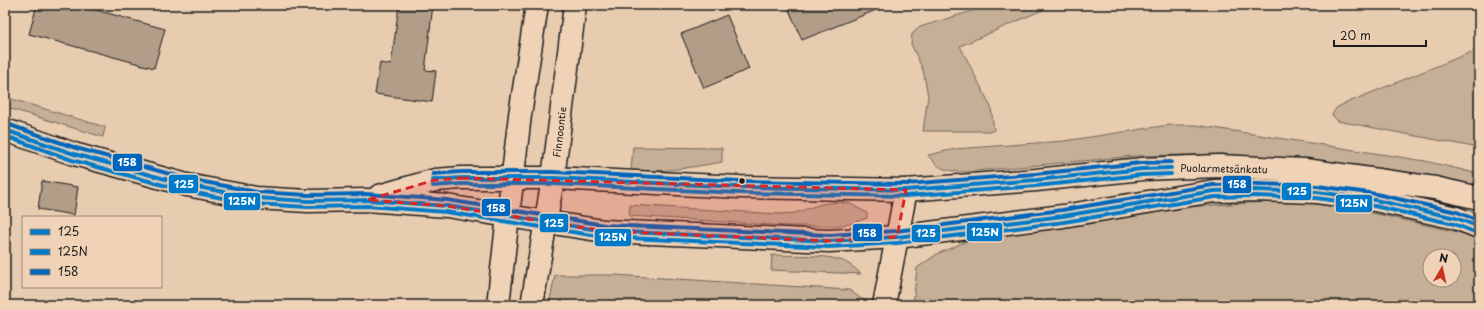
<svg xmlns="http://www.w3.org/2000/svg" width="1484" height="310" font-family="'Playpen Sans',sans-serif">
  <rect width="100%" height="100%" fill="#e8ccb0"/>
  <filter id="ink" filterUnits="userSpaceOnUse"><feTurbulence type="fractalNoise" baseFrequency=".025" numOctaves="2"/><feDisplacementMap in="SourceGraphic" scale="8" xChannelSelector="R" yChannelSelector="G"/><feConvolveMatrix kernelMatrix="1 2 1 2 8 2 1 2 1" color-interpolation-filters="sRGB"/></filter>
  <g filter="url(#ink)">
    <g fill="#c6af97" stroke="#71665a" fill-rule="evenodd">
      <path d="M991,5H1054L960,46L991,107L994,131H923L928,96L923,70L911,44L912,34L920,27Z"/>
      <path d="M1479,49V148L1338,121L1332,115L1336,108L1346,103Z"/>
      <path d="M5,97L105,127L103,137L5,107Z"/>
      <path d="M1169,125H1195L1425,161L1479,174V186L1434,176L1358,165L1224,154L1135,156L965,172C947,171 939,170 928,155L955,149L1064,141Z"/>
      <path d="M633,147L722,148V162C692,167 662,173 631,171Z"/>
      <path d="M1294,200L1363,211L1479,237V305L1427,303L1416,305H913L917,268L937,254L967,241L1153,209ZM1430,256H1454V280H1430Z"/>
      <path d="M836,202L849,203L867,213V218L850,224L831,226H788L629,216L630,205L779,214L795,213L821,204Z"/>
      <path d="M772,255C791,256 823,254 840,260C849,263 855,268 861,274L771,270Z"/>
      <path d="M555,275H615L849,290L863,300L873,301L872,305H549Z"/>
    </g>
    <g fill="#b29d89" stroke="#1c1c1c">
      <path d="M37,5H78L165,29L154,68L29,34Z"/>
      <path d="M399,5H433L425,70L436,71L432,102L375,94L380,63L391,65Z"/>
      <path d="M787,5H885L886,6L802,40Z"/>
      <path d="M727,15L749,69L704,88L681,34Z"/>
      <path d="M42,181L78,187L74,215L38,209Z"/>
    </g>
    <g fill="none" stroke-linecap="round" stroke-linejoin="round">
      <g stroke="#1c1c1c" stroke-width="25">
        <path id="street" d="M884,305L906,190"/>
      </g>
      <g stroke="#1c1c1c" stroke-width="25">
        <g id="secondary">
          <path d="M5,130L74,154L187,185L256,198L308,201L367,200L447,206L508,216L498,305"/>
          <path d="M379,196L435,180L461,178H553L532,305"/>
        </g>
      </g>
      <g stroke="#1c1c1c" stroke-width="25">
        <g id="primary">
          <path d="M537,5L520,115L508,216L604,231L829,241L897,237L1063,216L1214,191L1256,190L1317,192L1375,200L1456,218L1479,227"/>
          <path d="M575,5L553,178L740,187L906,190L1036,180L1142,169L1219,166L1305,170L1435,188L1479,198"/>
        </g>
      </g>
      <use href="#street" stroke="#f0d3b6" stroke-width="22"/>
      <use href="#secondary" stroke="#f0d3b6" stroke-width="22"/>
      <use href="#primary" stroke="#f0d3b6" stroke-width="22"/>
      <g stroke="#f0d3b6" stroke-width="7">
        <g id="bus-1">
          <path d="M5,130L74,154L187,185L256,198L308,201L367,200L447,206L604,231L829,241L897,237L1063,216L1214,191L1256,190L1317,192L1375,200L1456,218L1479,227"/>
          <path d="M433,180L461,178H553L740,187L906,190L1036,180L1142,169L1171,168"/>
        </g>
      </g>
      <g stroke="#f0d3b6" stroke-width="7">
        <g id="bus-2">
          <path d="M5,136L72,160L185,191L255,204L308,207L367,206L446,212L604,237L829,247L897,243L1064,222L1215,197L1256,196L1316,198L1374,206L1454,224L1477,233"/>
          <path d="M433,186L461,184H553L740,193L906,196L1036,186L1142,175L1171,174"/>
        </g>
      </g>
      <g stroke="#f0d3b6" stroke-width="7">
        <g id="bus-3">
          <path d="M7,124L76,148L188,179L257,192L308,195L367,194L447,200L605,225L829,235L896,231L1062,210L1213,185L1256,184L1317,186L1376,194L1457,212L1479,221"/>
          <path d="M433,174L461,172H553L740,181L906,184L1035,174L1141,163L1171,162"/>
        </g>
      </g>
      <use href="#bus-1" stroke="#007ac9" stroke-width="4"/>
      <use href="#bus-2" stroke="#007ac9" stroke-width="4"/>
      <use href="#bus-3" stroke="#0065bd" stroke-width="4"/>
    </g>
  </g>
  <path fill="#d62828" fill-opacity="0.2" stroke="#d62828" stroke-width="3" stroke-dasharray="8 5" stroke-linejoin="round" d="M461,178L906,190L897,237L829,241L604,231L447,206L367,200L435,180Z"/>
  <circle fill="#1c1c1c" stroke="#f0d3b6" stroke-width="1.5" cx="742" cy="181" r="3.5"/>
  <g text-anchor="middle" dominant-baseline="central" stroke-width="3.5" stroke-linejoin="round" paint-order="stroke">
    <g font-size="10" fill="#1c1c1c" stroke="#f0d3b6">
      <text transform="translate(559 132) rotate(-83)">Finnoontie</text>
      <text transform="translate(1224 168) rotate(1)">Puolarmetsänkatu</text>
    </g>
  </g>
  <g stroke="#f0d3b6" stroke-width="1.5">
    <rect x="112" y="153" width="31" height="19" rx="4" fill="#0065bd"/>
    <rect x="168" y="174" width="31" height="20" rx="4" fill="#007ac9"/>
    <rect x="1222" y="175" width="30" height="19" rx="4" fill="#0065bd"/>
    <rect x="1281" y="182" width="31" height="19" rx="4" fill="#007ac9"/>
    <rect x="223" y="192" width="38" height="19" rx="4" fill="#007ac9"/>
    <rect x="1335" y="194" width="38" height="19" rx="4" fill="#007ac9"/>
    <rect x="481" y="198" width="30" height="19" rx="4" fill="#0065bd"/>
    <rect x="539" y="213" width="30" height="20" rx="4" fill="#007ac9"/>
    <rect x="966" y="222" width="37" height="20" rx="4" fill="#007ac9"/>
    <rect x="852" y="223" width="31" height="19" rx="4" fill="#0065bd"/>
    <rect x="911" y="224" width="30" height="19" rx="4" fill="#007ac9"/>
    <rect x="594" y="228" width="38" height="19" rx="4" fill="#007ac9"/>
  </g>
  <g font-size="11" text-anchor="middle" font-weight="bold" fill="#fff">
    <text x="127" y="166">158</text>
    <text x="184" y="188">125</text>
    <text x="1237" y="188">158</text>
    <text x="1297" y="195">125</text>
    <text x="242" y="205">125N</text>
    <text x="1354" y="207">125N</text>
    <text x="496" y="212">158</text>
    <text x="554" y="227">125</text>
    <text x="985" y="236">125N</text>
    <text x="867" y="237">158</text>
    <text x="926" y="237">125</text>
    <text x="613" y="241">125N</text>
  </g>
  <rect width="1484" height="310" fill="none" stroke="#f0d3b6" stroke-width="20"/>
  <rect x="10" y="10" width="1464" height="290" fill="none" stroke="#1c1c1c" stroke-width="1.5" filter="url(#ink)"/>
  <rect x="22" y="216" width="140" height="72" fill="#f0d3b6" stroke="#9b8a78"/>
  <rect x="30" y="229" width="20" height="6" fill="#007ac9" stroke="#9b8a78"/>
  <text x="58" y="236" font-size="12" fill="#1c1c1c">125</text>
  <rect x="30" y="249" width="20" height="6" fill="#007ac9" stroke="#9b8a78"/>
  <text x="58" y="256" font-size="12" fill="#1c1c1c">125N</text>
  <rect x="30" y="269" width="20" height="6" fill="#0065bd" stroke="#9b8a78"/>
  <text x="58" y="276" font-size="12" fill="#1c1c1c">158</text>
  <g transform="translate(1442 268) rotate(9)"><circle r="19" fill="#f0d3b6" stroke="#9b8a78"/>
  <path d="M0-3L7 15L0 10L-7 15Z" fill="#c8321e"/>
  <text y="-6" font-size="11" font-weight="bold" text-anchor="middle" fill="#1c1c1c">N</text>
  </g>
  <path d="M1334 40v6h92v-6" fill="none" stroke="#1c1c1c" stroke-width="2"/>
  <text x="1340" y="40" font-size="12" fill="#1c1c1c" stroke="#f0d3b6" stroke-width="3" paint-order="stroke">20 m</text>
</svg>
